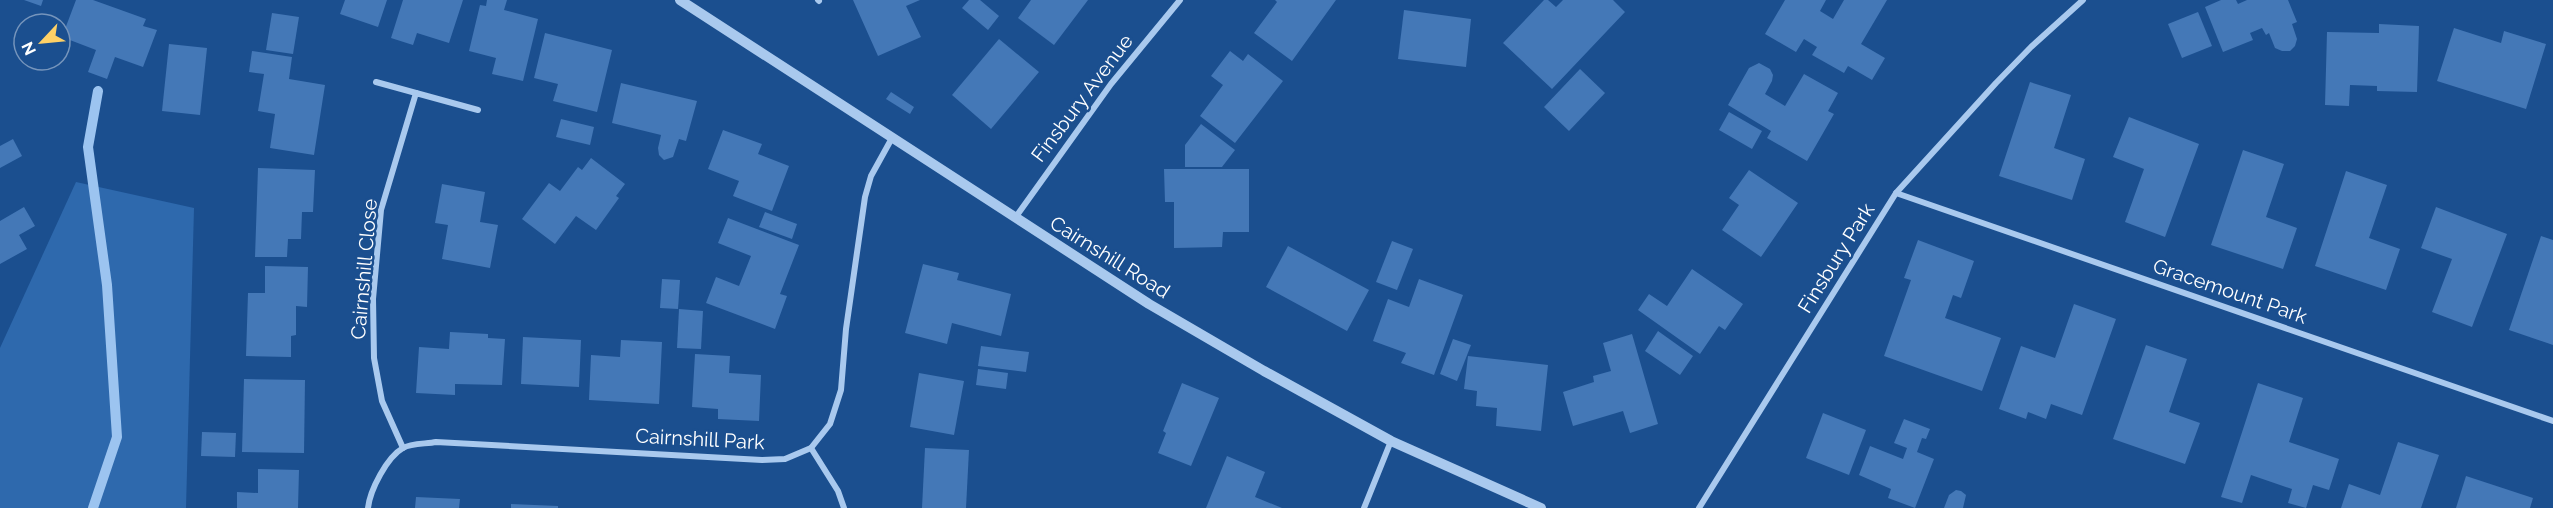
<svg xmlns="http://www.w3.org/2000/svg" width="2553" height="508" font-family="Raleway,sans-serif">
  <rect width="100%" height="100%" fill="#1b4f8f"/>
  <path fill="#2e69ad" d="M76,182L194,208L186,508H0V348Z"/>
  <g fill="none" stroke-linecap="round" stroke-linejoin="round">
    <path stroke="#9cc4f0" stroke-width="10" d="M93,508L117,437L107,285L88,147L98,91"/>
  </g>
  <g fill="#4478b7">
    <path d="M24,0H43L41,6Z"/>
    <path d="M76,0H93L146,19L143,26L157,30L143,67L115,57L107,79L88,72L96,50L62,37Z"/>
    <path d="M345,0H387L378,27L340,14Z"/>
    <path d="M403,0H463L449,43L417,33L413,45L391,38Z"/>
    <path d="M487,0H507L504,10L538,19L523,81L492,74L496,58L469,51L480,5L486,6Z"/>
    <path d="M853,0H920L906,6L921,37L878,56Z"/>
    <path d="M969,0H980L999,16L988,30L962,8Z"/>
    <path d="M1031,0H1088L1054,45L1018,18Z"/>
    <path d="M1275,0H1336L1292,61L1254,33L1277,2Z"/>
    <path d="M1544,0H1548L1556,7L1563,0H1613L1625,12L1552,89L1503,43Z"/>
    <path d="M1785,0H1826L1820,11L1833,19L1844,0H1887L1861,44L1885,58L1872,80L1848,66L1844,73L1812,55L1817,47L1804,39L1796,52L1765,34Z"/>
    <path d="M2221,0H2236L2238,4L2247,0H2288L2297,22L2292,24L2297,39L2295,46L2290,51H2282L2275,48L2269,33L2266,35L2262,28L2250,33L2253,40L2223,52L2205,7Z"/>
    <path d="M1404,10L1471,19L1466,67L1398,59Z"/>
    <path d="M2198,12L2212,46L2182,58L2168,24Z"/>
    <path d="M272,13L299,17L293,54L266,50Z"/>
    <path d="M2379,24L2419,26L2417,92L2377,91V86L2350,85L2349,106L2325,105L2327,32L2379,33Z"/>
    <path d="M2454,28L2501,43L2504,31L2546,44L2526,109L2437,81Z"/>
    <path d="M545,33L612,50L597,112L553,101L558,84L534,78Z"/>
    <path d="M999,39L1039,72L991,129L952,95Z"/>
    <path d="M169,44L207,48L200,115L162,111Z"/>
    <path d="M252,51L292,57L289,79L325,85L314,155L270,148L275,114L258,111L264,74L249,72Z"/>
    <path d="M1230,51L1243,61L1248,54L1283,81L1235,143L1200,116L1223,85L1211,76Z"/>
    <path d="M1759,63L1770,69L1773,75L1772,81L1765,94L1785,106L1804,74L1838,93L1828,111L1834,114L1807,161L1767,138L1771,131L1728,105L1749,68Z"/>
    <path d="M1580,69L1605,93L1569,131L1544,107Z"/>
    <path d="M2030,82L2071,95L2054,148L2085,159L2072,200L1999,176Z"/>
    <path d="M621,83L697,101L686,141L679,139L673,157L664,160L659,155L658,148L661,135L612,123Z"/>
    <path d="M891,92L914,107L910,114L886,99Z"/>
    <path d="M1729,112L1762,131L1752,149L1719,130Z"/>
    <path d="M2129,117L2199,144L2165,237L2125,222L2144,169L2113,157Z"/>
    <path d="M561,119L594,127L590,145L556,137Z"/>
    <path d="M1201,124L1235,150L1222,167H1185V145Z"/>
    <path d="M723,130L762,144L758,154L789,166L772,211L733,196L739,181L708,169Z"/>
    <path d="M13,139L22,156L0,168V146Z"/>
    <path d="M2243,150L2284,164L2266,217L2297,228L2283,269L2211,245Z"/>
    <path d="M591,158L625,184L616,196L619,198L596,230L576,216L555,244L522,219L549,183L560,191L578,167L582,170Z"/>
    <path d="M258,168L315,170L313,212H302L301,239H288L287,257H255Z"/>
    <path d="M1164,169H1249V232H1223L1222,247L1174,248V202H1165Z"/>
    <path d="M1749,170L1798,203L1761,257L1722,230L1739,205L1729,198Z"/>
    <path d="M2346,171L2387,185L2369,238L2400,249L2386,290L2315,266Z"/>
    <path d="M442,184L485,192L480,222L498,225L490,268L442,259L448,225L435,223Z"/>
    <path d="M24,207L35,226L19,235L27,249L0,264V221Z"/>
    <path d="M2436,207L2507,234L2472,327L2432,312L2452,259L2421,248Z"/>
    <path d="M765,212L797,224L792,239L759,227Z"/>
    <path d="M728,218L799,245L780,294L787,296L775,329L706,303L716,277L739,286L751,256L718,243Z"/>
    <path d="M2541,236L2553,240V345L2509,330Z"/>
    <path d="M1918,240L1974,261L1961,298L1953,295L1945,318L2001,338L1982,391L1884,356L1911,280L1904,278Z"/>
    <path d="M1392,241L1413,249L1397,290L1376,282Z"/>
    <path d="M1288,246L1369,290L1347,331L1266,287Z"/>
    <path d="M923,264L959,273L957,280L1011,294L1001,336L952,323L947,344L905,333Z"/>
    <path d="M265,266L308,267L307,307L296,306V335L291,336V357L246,356L248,293H265Z"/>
    <path d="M1692,269L1743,304L1725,330L1719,326L1700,354L1638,310L1649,294L1667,306Z"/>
    <path d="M662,279L680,280L678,309L660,308Z"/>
    <path d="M1419,279L1463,295L1434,375L1401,363L1406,353L1373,341L1388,299L1409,307Z"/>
    <path d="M2074,304L2116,319L2082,415L2051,404L2046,419L2028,412L2026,419L1999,409L2021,346L2055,358Z"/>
    <path d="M679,309L703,311L701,349L677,348Z"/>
    <path d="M1658,331L1693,356L1680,375L1645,351Z"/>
    <path d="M450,332L488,334V338L505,339L502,385L455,384V395L416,393L419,347L449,349Z"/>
    <path d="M1632,334L1658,424L1630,433L1623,411L1573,426L1563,392L1594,382L1593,376L1611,371L1603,343Z"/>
    <path d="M523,337L581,340L579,387L521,384Z"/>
    <path d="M1453,339L1471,345L1457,381L1440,374Z"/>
    <path d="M621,340L662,342L659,404L589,400L591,355L620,357Z"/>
    <path d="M2146,345L2187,359L2169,412L2200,423L2185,464L2113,439Z"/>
    <path d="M981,346L1029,352L1026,372L978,366Z"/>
    <path d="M695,354L730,356L729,373L761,375L759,421L718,419V409L692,407Z"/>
    <path d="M1468,356L1548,365L1541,431L1496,426L1497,408L1476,406L1477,391L1464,389Z"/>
    <path d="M978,369L1008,373L1006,389L976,385Z"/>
    <path d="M919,373L964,381L954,435L910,427Z"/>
    <path d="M244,379L305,380L304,453L242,452Z"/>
    <path d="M1182,383L1219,398L1191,466L1158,453L1166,433L1163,431Z"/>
    <path d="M2258,383L2303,398L2289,442L2339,459L2329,490L2313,485L2306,508L2288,503L2292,489L2251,475L2242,503L2221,497Z"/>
    <path d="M1823,413L1866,430L1849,475L1806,458Z"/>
    <path d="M1904,419L1930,429L1926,439L1922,438L1917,452L1934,459L1915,508L1888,498L1891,489L1859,475L1870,446L1903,459L1907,448L1894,443Z"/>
    <path d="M202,432L236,433L235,457L201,456Z"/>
    <path d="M2398,442L2439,455L2421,508H2341L2349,484L2380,495Z"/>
    <path d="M925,448L969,450L966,508H922Z"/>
    <path d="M1227,456L1265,472L1255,497L1282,508H1206Z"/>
    <path d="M258,469L299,470L298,508H237V492L258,493Z"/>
    <path d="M2466,476L2533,498L2530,508H2456Z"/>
    <path d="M1956,490L1961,491L1966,495L1963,508H1944L1949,495Z"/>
    <path d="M416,497L460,499L459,508H415Z"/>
    <path d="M511,504L558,506V508H511Z"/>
  </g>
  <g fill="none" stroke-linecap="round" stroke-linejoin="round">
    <g stroke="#a9c9ee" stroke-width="6">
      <path d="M818,0L819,1"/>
      <path d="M376,82L416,93"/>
      <path d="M1896,193L2553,421"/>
      <path d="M1015,218L1111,84L1180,0"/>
      <path d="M403,448L382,401L374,358L373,299L381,210L416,93L478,110"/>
      <path d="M811,448L838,491L844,508"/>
      <path d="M368,508C370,490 387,457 403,448C411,443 427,444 436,442L762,460L785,459L811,448L830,424L841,390L846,329L865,197L871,176L892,138"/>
      <path d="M1364,508L1391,441"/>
      <path d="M1699,508L1896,193L1996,83L2031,47L2083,0"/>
    </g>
    <path stroke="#a9c9ee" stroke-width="10" d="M680,0L1149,304L1264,371L1391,441L1541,508"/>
  </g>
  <g text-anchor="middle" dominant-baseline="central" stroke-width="5" stroke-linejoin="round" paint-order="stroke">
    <g font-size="20" fill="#fff" stroke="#1b4f8f">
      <text transform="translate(1082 98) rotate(-53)">Finsbury Avenue</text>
      <text transform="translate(1110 257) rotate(32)">Cairnshill Road</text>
      <text transform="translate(1836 258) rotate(-58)">Finsbury Park</text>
      <text transform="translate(364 269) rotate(-85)">Cairnshill Close</text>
      <text transform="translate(2230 291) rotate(19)">Gracemount Park</text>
      <text transform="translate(700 439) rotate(3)">Cairnshill Park</text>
    </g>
  </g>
  <g transform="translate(42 42) rotate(244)"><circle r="28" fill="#1b4f8f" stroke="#7695bc" stroke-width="1.5"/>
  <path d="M0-4.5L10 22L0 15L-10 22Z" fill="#ffd166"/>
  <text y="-9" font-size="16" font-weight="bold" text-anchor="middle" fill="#ffffff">N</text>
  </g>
</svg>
